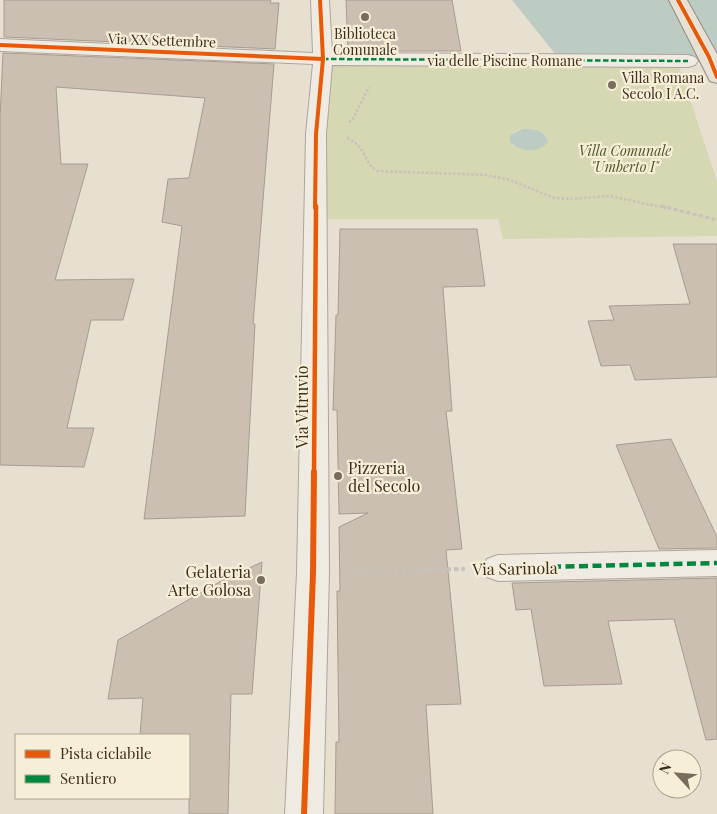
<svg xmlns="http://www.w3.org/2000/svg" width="717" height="814" font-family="'Playfair Display',serif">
  <rect width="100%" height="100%" fill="#e7e0d1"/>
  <path fill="#d6d7b3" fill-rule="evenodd" d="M325,65L679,66L717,181V236L503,239L498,219H323ZM518,130C527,130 554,129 545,145C533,147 524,151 512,145L510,135Z"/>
  <g fill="#bcccc2">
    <path d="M512,0H717V58L556,55Z"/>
    <path d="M523,129C534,129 545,130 548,142C539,154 519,152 510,142V135Z"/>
  </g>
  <g fill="#cbbfb2" stroke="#a89c90">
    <path d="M4,0H271L270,3H279L275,49L4,37Z"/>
    <path d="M346,0H452L461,51H348Z"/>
    <path d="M3,53L274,64L253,324H255L245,516L144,519L182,226L162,222L168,179L189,178L205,98L56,87L61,164H88L55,280L134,279L123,320H91L67,428H94L84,467L0,465V118Z"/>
    <path d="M340,229H477L485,286L443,287L452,411H446L462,549L446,550L461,704L426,705L433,814H335L336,742H339L337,591H340L339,527L368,513L339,514L337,410H333L336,315H338Z"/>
    <path d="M673,244H717V377L635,380L630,365L601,366L588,321L614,320L609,306L690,304Z"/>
    <path d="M671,439L717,537V548L659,549L616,445Z"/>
    <path d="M262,562L252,694H231L228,814H189V735H140L143,698L108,699L118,640L223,580Z"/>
    <path d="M717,578V739L706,740L674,619L608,621L622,684L544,686L531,609L516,610L512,583Z"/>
  </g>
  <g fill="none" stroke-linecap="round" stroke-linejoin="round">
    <g stroke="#ada599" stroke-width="2">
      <g id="minor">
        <path d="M311,0H329L332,53L688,55L695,57L698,61L695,65L688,67L332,65L326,134L329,573L323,814H285L297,573L306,134L313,64L0,51V39L313,53Z"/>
        <path d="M717,550V576L498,581L487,577L482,568L487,559L498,555Z"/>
      </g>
    </g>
    <g stroke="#928b80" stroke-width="2">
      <path id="major" d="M669,0H687L717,54V83L710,81Z"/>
    </g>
    <g stroke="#c8c2b9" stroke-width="2.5" stroke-dasharray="2.5 2" stroke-linecap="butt">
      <path d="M349,122L352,121L369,87"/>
      <path d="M347,138C368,147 362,163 378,171L486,175L510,180L554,198L572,199L609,196L666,208"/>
    </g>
    <path stroke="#c8c2b9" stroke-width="3" stroke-dasharray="4 2.5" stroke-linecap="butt" d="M661,206L717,220"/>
    <path stroke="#c8c2b9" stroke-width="4" stroke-dasharray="4.5 3" stroke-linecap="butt" d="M349,572L465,569"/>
    <use href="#minor" fill="#efebe3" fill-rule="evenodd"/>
    <use href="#major" fill="#e6e1d4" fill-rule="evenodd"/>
    <path stroke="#00873e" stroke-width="2.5" stroke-dasharray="5.5 2.5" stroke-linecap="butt" d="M323,59L688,61"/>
    <path stroke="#00873e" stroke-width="4.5" stroke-dasharray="9 4.5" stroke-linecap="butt" d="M498,568L717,563"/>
    <g stroke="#f7eed8" stroke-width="6">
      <g id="cycleway-far2">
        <path d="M678,0L709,57L717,77"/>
        <path d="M0,45L323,59"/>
        <path d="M315,208L316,134L323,59L320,0"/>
      </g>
    </g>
    <g stroke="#f7eed8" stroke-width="8">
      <path id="cycleway-far1" d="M314,473L316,206"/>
    </g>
    <g stroke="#f7eed8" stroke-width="9">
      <path id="cycleway" d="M304,814L313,573L314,472"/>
    </g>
    <use href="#cycleway-far2" stroke="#e8590c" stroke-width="4"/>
    <use href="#cycleway-far1" stroke="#e8590c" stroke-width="4.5"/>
    <use href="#cycleway" stroke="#e8590c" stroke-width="6"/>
  </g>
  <g fill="#786c5e" stroke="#f7eed8" stroke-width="2">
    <circle cx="365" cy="17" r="5"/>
    <circle cx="612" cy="85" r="5"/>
    <circle cx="338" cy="476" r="5"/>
    <circle cx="261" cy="580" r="5"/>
  </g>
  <g text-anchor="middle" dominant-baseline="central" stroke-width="4.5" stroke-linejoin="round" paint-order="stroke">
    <g font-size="14" fill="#3d2e20" stroke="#f7eed8">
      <text x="365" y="33">Biblioteca<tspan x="365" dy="16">Comunale</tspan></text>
      <text x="622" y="77" text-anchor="start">Villa Romana<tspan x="622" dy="16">Secolo I A.C.</tspan></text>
    </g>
    <g font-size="14" fill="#3d2e20" stroke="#f7eed8">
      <text transform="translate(162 40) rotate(2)">Via XX Settembre</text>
      <text x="505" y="60">via delle Piscine Romane</text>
    </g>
    <g font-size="14" font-style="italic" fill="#4d5a26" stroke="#f7eed8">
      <text x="625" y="150">Villa Comunale<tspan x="625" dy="16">"Umberto I"</tspan></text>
    </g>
    <g font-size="16" fill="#3d2e20" stroke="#f7eed8">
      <text transform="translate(301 407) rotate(-90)">Via Vitruvio</text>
      <text transform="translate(515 568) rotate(-1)">Via Sarinola</text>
    </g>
    <g font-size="16" fill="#3d2e20" stroke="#f7eed8" text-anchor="start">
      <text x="348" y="467">Pizzeria<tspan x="348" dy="18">del Secolo</tspan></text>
      <text x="251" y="571" text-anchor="end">Gelateria<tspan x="251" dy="18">Arte Golosa</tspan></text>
    </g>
  </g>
  <rect x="15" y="734" width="175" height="65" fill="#f7eed8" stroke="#ada18e"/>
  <rect x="25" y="750" width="25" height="8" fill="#e8590c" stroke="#ada18e"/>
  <text x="60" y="759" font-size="15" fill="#3d2e20">Pista ciclabile</text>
  <rect x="25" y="775" width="25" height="8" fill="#00873e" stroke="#ada18e"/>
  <text x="60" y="784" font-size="15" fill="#3d2e20">Sentiero</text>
  <g transform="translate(677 774) rotate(296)"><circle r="24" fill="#f7eed8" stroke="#ada18e"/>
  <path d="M0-4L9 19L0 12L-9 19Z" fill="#786c5e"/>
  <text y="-8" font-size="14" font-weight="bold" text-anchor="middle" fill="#3d2e20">N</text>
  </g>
</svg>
